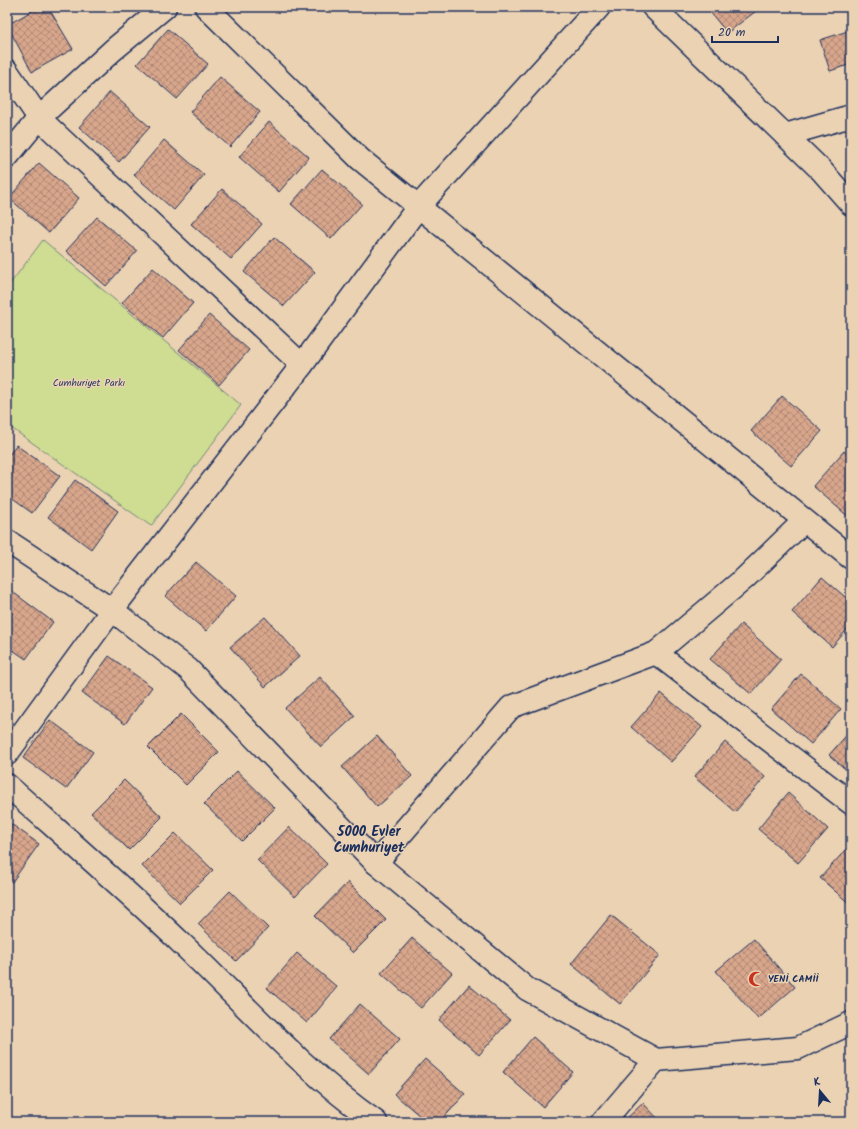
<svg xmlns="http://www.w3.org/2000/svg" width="858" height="1129" font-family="Kalam,sans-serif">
  <defs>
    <pattern id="building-cross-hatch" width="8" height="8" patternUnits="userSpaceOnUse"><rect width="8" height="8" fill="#d8a68b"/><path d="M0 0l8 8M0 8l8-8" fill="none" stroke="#ae8875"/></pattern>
  </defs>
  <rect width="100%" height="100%" fill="#ebd2b3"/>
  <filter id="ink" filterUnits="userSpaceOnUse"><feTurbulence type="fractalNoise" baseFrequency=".025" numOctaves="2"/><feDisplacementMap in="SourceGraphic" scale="8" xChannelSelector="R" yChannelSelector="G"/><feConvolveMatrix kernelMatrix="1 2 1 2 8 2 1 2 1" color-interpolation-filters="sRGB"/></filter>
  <g filter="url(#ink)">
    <path fill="#cedd91" stroke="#748678" d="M43,240L241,405L151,526L7,425V288Z"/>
    <g fill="url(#building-cross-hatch)" stroke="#1b2f5e">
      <path d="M39,7H48L73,49L32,72L7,25Z"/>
      <path d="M94,7H103L96,11Z"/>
      <path d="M706,7H753L756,11L727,33Z"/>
      <path d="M168,29L208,64L177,99L137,64Z"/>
      <path d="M851,30V64L830,71L820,40Z"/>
      <path d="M220,77L260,112L230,147L190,112Z"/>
      <path d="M110,92L150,127L119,162L79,127Z"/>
      <path d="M269,122L309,157L279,192L239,157Z"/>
      <path d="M164,140L204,175L174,210L134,175Z"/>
      <path d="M39,163L79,198L49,233L9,198Z"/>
      <path d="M322,169L362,204L331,239L291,204Z"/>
      <path d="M222,189L262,224L231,259L191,224Z"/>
      <path d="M97,217L137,251L106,286L66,251Z"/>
      <path d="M274,237L315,272L284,306L244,272Z"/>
      <path d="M153,268L193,303L163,338L122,303Z"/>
      <path d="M209,315L249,350L219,385L179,350Z"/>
      <path d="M782,396L822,431L791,466L751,431Z"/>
      <path d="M16,445L60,476L32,513L7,495V458Z"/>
      <path d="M844,451L851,457V519L813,486Z"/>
      <path d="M75,480L118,511L91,549L48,517Z"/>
      <path d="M196,562L236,596L206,631L165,596Z"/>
      <path d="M822,577L851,602V625L832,647L792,612Z"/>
      <path d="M10,590L53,622L26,659L7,646V595Z"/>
      <path d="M265,617L300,656L265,687L230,647Z"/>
      <path d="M741,624L781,659L751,694L710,659Z"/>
      <path d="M109,656L152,687L125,724L82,693Z"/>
      <path d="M801,674L841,709L811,744L771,709Z"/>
      <path d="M320,677L355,716L321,747L285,708Z"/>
      <path d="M661,693L702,727L671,762L631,727Z"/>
      <path d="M181,714L219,752L186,785L148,747Z"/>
      <path d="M50,720L93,752L66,789L23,758Z"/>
      <path d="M851,730V774L829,755Z"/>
      <path d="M377,736L412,776L377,807L342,767Z"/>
      <path d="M725,742L765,777L735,812L694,777Z"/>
      <path d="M237,771L275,808L242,841L204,804Z"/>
      <path d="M124,780L162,817L129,850L91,813Z"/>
      <path d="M788,793L828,829L798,863L758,829Z"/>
      <path d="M7,821L39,844L12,882L7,878Z"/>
      <path d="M289,827L327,864L295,897L257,860Z"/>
      <path d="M175,833L213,870L180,903L142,866Z"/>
      <path d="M851,844V905L820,878Z"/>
      <path d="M348,882L386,920L353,953L315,916Z"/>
      <path d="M230,891L268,928L236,961L198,924Z"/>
      <path d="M611,915L660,955L620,1004L571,964Z"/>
      <path d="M412,938L452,973L421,1008L381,973Z"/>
      <path d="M754,939L795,987L758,1019L716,971Z"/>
      <path d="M297,953L337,987L307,1023L267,988Z"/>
      <path d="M469,985L510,1020L479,1055L439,1020Z"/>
      <path d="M360,1004L400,1039L369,1074L329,1039Z"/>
      <path d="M533,1037L573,1072L543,1107L503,1072Z"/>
      <path d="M425,1059L465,1094L440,1122H427L394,1094Z"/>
      <path d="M643,1103L661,1122H623Z"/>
    </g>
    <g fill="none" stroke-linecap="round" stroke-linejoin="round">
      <g stroke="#1b2f5e" stroke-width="25">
        <g id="minor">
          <path d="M206,7L360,159L851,558"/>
          <path d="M653,7L821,170L851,204"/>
          <path d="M7,71L39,118L302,365"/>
          <path d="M785,135L851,116"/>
          <path d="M7,157L39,118L113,50L165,7"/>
          <path d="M7,541L112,610L188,669L376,863L527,989L656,1060L798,1048L851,1023"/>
          <path d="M656,653L851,803"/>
          <path d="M7,754L112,610L302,365L418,207L599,7"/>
          <path d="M7,785C65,837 124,888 180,942C244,1003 303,1071 376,1122"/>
          <path d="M376,863L511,707L656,653L745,578L804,521"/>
          <path d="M603,1122L656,1060"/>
        </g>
      </g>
      <use href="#minor" stroke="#ebd2b3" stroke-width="22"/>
    </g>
  </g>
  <defs>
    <g id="mosque-bare" transform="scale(1.2)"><path d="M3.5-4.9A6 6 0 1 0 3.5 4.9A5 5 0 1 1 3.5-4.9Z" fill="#c8321e" stroke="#ebd2b3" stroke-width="2.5" paint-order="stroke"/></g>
  </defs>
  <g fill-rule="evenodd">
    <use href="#mosque-bare" x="756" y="979"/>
  </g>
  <g text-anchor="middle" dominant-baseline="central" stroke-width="3" stroke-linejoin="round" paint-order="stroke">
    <g font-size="10" fill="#2d4063" stroke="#ebd2b3">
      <text x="89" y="383">Cumhuriyet Parkı</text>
    </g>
    <g font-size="10" font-weight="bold" fill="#1b2f5e" stroke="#ebd2b3" text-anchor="start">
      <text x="768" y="979">YENİ CAMİİ</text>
    </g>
    <g font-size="14" font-weight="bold" fill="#1b2f5e" stroke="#ebd2b3">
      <text x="369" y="832">5000 Evler<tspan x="369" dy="16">Cumhuriyet</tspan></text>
    </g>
  </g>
  <rect width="858" height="1129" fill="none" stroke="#ebd2b3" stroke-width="24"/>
  <rect x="12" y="12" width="834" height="1105" fill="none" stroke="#1b2f5e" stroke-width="1.5" filter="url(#ink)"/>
  <g transform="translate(820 1091) rotate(342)" stroke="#ebd2b3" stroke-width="3" paint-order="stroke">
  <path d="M0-3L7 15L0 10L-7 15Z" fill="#1b2f5e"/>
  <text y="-6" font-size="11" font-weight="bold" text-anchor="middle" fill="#1b2f5e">K</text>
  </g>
  <path d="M712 36v6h66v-6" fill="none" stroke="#1b2f5e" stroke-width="2"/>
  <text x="718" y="36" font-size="12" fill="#1b2f5e" stroke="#ebd2b3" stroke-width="3" paint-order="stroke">20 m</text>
</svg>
